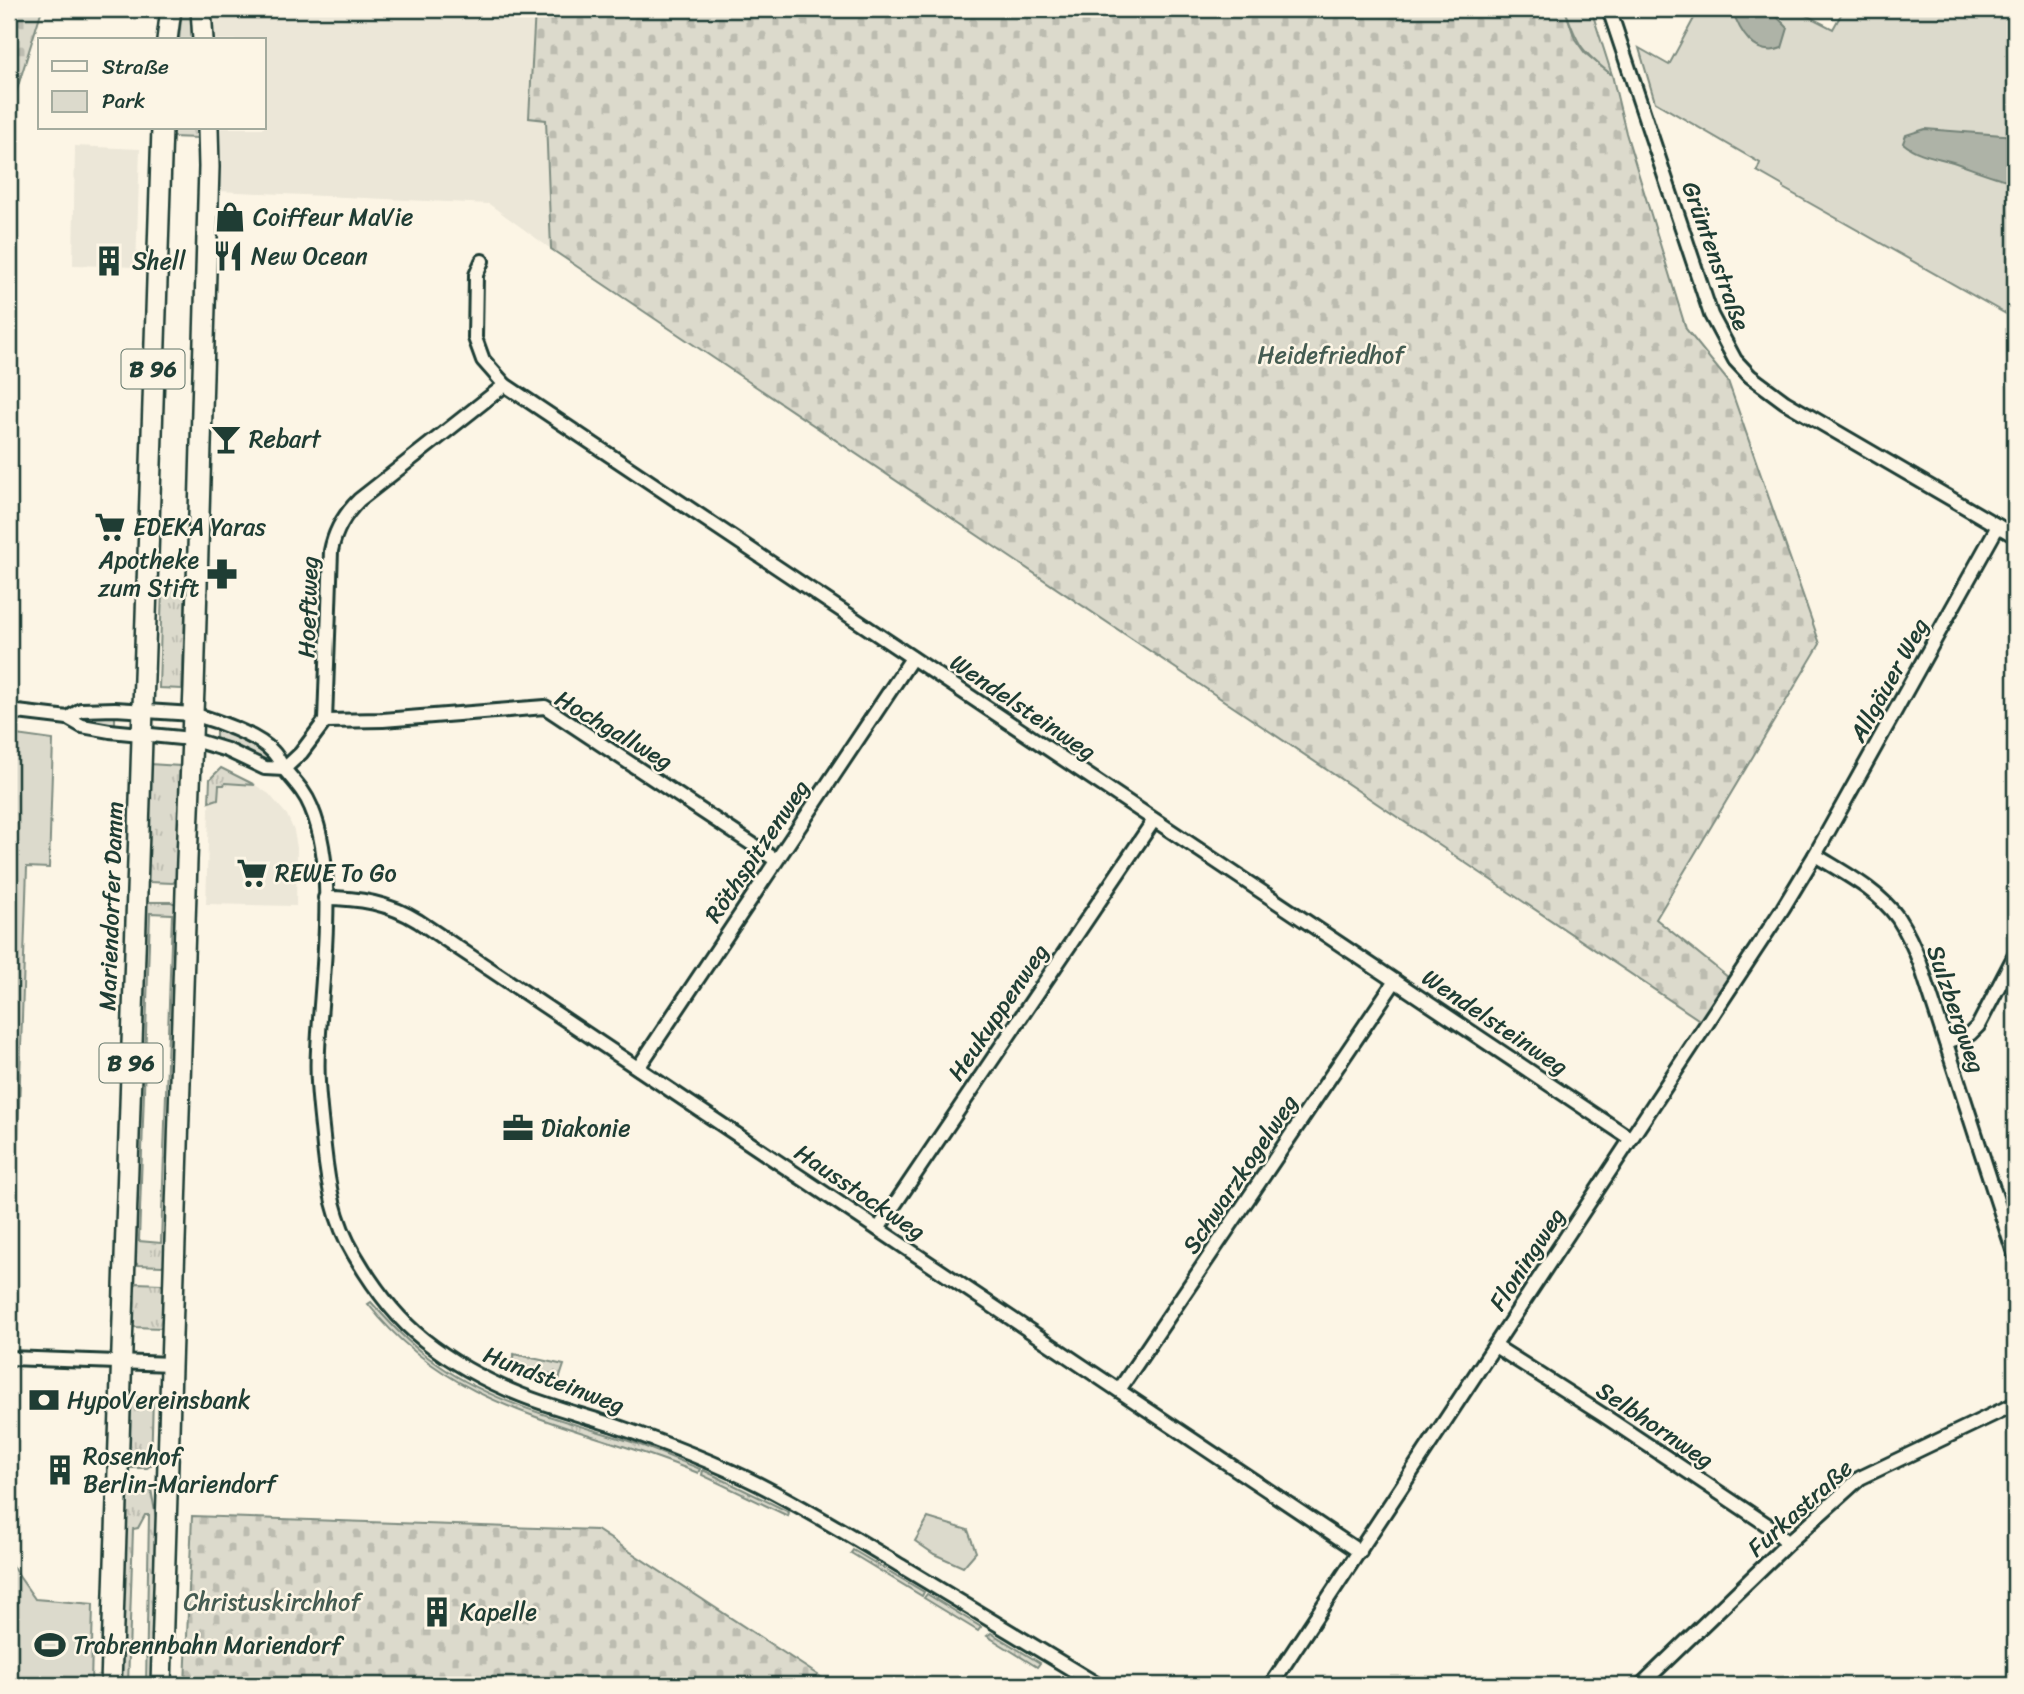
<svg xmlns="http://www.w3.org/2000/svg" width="2024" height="1694" font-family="Sriracha,sans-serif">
  <defs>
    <pattern id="grass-tufts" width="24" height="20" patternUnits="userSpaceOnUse" patternTransform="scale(1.75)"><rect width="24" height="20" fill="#dcdacc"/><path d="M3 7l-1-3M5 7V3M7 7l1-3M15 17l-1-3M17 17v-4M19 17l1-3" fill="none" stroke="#bcbcb0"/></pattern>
    <pattern id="cemetery-stones" width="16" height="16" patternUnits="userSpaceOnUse" patternTransform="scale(1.75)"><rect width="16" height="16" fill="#dcdacc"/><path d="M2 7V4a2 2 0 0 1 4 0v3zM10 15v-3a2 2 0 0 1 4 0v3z" fill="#bcbcb0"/></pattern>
  </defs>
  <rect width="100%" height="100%" fill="#fcf5e5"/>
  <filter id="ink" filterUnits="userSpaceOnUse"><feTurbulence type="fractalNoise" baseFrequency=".0143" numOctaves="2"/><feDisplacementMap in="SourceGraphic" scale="14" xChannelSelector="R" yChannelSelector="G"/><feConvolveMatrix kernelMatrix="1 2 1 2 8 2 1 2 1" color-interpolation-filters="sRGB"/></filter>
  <g filter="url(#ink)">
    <g fill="#ece7d8">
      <path d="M211,9H535L529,118L546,120L551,249L489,204L218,191V128H264V40H213Z"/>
      <path d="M75,146L140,149L136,267L73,265Z"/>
      <path d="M221,768L249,781L269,794L287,815L294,831L297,848L296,906L206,904L210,779Z"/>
    </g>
    <g fill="url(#grass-tufts)" stroke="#7e8c80" stroke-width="2" fill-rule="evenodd">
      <path d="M182,9H191L192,40H179Z"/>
      <path d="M172,128H198V138L171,137Z"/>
      <path d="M165,583L182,584L186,588L182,689L159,688L162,587Z"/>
      <path d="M83,715L115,716V724L83,720L82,717Z"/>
      <path d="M216,730L236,737L267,754V759L265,760L216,738Z"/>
      <path d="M149,764L180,766L176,880L173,883L149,882L146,879Z"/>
      <path d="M221,768L255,785L225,783L224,785H219L218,799L209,802L210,779Z"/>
      <path d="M146,902H171L176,904L165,1263L162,1266L138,1265L135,1262ZM150,913L172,914L161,1243L139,1241Z"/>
      <path d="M137,1283L161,1284L163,1286L162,1328L132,1327L133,1287Z"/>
      <path d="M371,1302C389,1322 407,1342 429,1358C490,1404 564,1420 635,1443C657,1451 678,1460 700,1469L698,1473C578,1423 454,1414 368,1304Z"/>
      <path d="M514,1354L564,1365L556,1389L509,1370Z"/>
      <path d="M130,1397L153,1398L151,1465L147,1468H130L127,1463Z"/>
      <path d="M703,1470L789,1512L788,1516L702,1475Z"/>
      <path d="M130,1486L147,1487L151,1489L157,1523L152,1685H146L149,1515H145L138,1528L133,1529L128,1685H121L127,1488Z"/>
      <path d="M853,1550L924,1592L922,1596L851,1553Z"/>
      <path d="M927,1594L981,1627L978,1631L924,1598Z"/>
      <path d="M991,1633L1040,1663L1037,1667L987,1636Z"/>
    </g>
    <g fill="url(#cemetery-stones)" stroke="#7e8c80" stroke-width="2">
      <path d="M9,9H42L9,115Z"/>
      <path d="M535,9H1565L1575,39L1585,53L1612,75L1626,133L1686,329L1728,381L1820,644L1656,919L1729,978L1701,1021L551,249L546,120L529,118Z"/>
      <path d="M192,1516L597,1530L833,1685H185Z"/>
    </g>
    <g fill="#dcdacc" stroke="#7e8c80" stroke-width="2">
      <path d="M1565,9H1591L1612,75C1581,51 1578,46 1565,9Z"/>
      <path d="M1699,9H1794L1833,29L1844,9H2015V319L1783,188V186L1757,171L1760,163L1655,102L1639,48L1669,65Z"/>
      <path d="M9,734L53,740L49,868L27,867L18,1138L9,1137Z"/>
      <path d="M928,1518L968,1530L976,1552L963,1567L934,1554L915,1541Z"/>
      <path d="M9,1562L35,1599L93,1604L91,1685H9Z"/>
    </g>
    <g fill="#aeb3a7" stroke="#758479" stroke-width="2">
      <path d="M1732,9H1769L1788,28L1782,48C1754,59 1739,30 1732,9Z"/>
      <path d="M1925,129L2015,136V182C1995,178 1976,170 1956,163C1937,157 1918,156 1903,143L1906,135Z"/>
    </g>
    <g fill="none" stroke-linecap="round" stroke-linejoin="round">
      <g stroke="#1f3d34" stroke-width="18">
        <g id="street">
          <path d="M1609,9L1711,315L1735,360L1750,376L1785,402L2015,536"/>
          <path d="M482,261L476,275L475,338L483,360L505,385L1631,1139"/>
          <path d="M9,711L68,718L82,726L110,731L191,739L227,750L265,768L284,769"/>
          <path d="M68,718L81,710L115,709L193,714C214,720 258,735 273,752C278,757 281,765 285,770C295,782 305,792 311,807C339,872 321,979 318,1050C316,1083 321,1115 324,1147C328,1184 334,1221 354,1254C372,1285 395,1317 424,1340C453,1363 486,1381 521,1395C551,1407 582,1415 613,1425C662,1442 712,1461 758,1484C809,1510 858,1540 906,1569C970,1608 1034,1647 1098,1685"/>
          <path d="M325,721L383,720L545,707L776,860"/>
          <path d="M284,769L301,753L325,721L331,551C335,530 344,515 359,500L505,385"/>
          <path d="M1815,855C1844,873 1878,890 1898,918C1907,932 1914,947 1920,963L2015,1256"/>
          <path d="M325,898C359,898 389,903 418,921L1360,1552"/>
          <path d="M1946,1042L1970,1034L1978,1026L2015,955"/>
          <path d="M638,1068L912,658"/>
          <path d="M878,1229L1154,820"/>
          <path d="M1495,1346L1603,1415L1772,1528L1788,1543"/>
          <path d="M9,1358L171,1364"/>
          <path d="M1119,1390L1395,981"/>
          <path d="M1271,1685L1783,908L1815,855L1998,526"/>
          <path d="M1641,1685L1788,1543L1860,1478L2015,1404"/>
        </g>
      </g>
      <g stroke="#1f3d34" stroke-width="24">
        <g id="primary">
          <path d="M201,9L203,40"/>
          <path d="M167,40L171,9"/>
          <path d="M111,1685L162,128"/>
          <path d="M161,1685L187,860L194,688L209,167L208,128"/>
        </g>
      </g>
      <use href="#street" stroke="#fcf5e5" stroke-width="12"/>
      <use href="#primary" stroke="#fcf5e5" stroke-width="19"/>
    </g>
  </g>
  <defs>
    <g id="shop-bare" transform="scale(2.415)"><path d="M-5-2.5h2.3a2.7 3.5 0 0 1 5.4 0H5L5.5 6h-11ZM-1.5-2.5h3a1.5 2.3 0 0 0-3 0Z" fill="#1f3d34" stroke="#fcf5e5" stroke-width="2.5" paint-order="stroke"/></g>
    <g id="restaurant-bare" transform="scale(2.415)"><path d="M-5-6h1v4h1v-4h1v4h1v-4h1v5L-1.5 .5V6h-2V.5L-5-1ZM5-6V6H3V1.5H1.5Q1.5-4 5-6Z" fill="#1f3d34" stroke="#fcf5e5" stroke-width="2.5" paint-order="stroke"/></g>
    <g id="building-bare" transform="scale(2.415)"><path d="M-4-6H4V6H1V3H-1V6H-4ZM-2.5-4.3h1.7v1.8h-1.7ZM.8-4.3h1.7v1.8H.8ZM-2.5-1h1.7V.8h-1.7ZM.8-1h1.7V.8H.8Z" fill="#1f3d34" stroke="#fcf5e5" stroke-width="2.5" paint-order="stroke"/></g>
    <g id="bar-bare" transform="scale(2.415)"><path d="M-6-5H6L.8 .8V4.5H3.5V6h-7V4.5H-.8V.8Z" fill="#1f3d34" stroke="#fcf5e5" stroke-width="2.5" paint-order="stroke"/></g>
    <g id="supermarket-bare" transform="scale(2.415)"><path d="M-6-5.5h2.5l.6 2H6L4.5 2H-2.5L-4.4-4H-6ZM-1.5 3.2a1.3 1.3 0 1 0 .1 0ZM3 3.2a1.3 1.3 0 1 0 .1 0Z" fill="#1f3d34" stroke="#fcf5e5" stroke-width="2.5" paint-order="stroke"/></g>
    <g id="pharmacy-bare" transform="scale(2.415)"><path d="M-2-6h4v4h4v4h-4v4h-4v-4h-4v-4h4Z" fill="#1f3d34" stroke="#fcf5e5" stroke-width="2.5" paint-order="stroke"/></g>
    <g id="office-bare" transform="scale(2.415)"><path d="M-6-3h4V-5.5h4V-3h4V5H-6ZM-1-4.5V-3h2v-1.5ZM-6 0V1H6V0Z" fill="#1f3d34" stroke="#fcf5e5" stroke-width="2.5" paint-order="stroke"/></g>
    <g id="bank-bare" transform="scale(2.415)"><path d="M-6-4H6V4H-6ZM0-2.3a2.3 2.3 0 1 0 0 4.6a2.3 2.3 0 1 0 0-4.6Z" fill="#1f3d34" stroke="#fcf5e5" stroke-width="2.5" paint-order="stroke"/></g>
    <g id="stadium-bare" transform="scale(2.415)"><path d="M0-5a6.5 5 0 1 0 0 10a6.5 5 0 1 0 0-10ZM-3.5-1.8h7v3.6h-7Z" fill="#1f3d34" stroke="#fcf5e5" stroke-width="2.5" paint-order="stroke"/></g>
  </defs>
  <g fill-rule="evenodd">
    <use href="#shop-bare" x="230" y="217"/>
    <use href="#restaurant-bare" x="228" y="256"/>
    <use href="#building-bare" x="109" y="261"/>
    <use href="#bar-bare" x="226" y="439"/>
    <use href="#supermarket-bare" x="110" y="527"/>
    <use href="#pharmacy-bare" x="222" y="574"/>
    <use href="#supermarket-bare" x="252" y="873"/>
    <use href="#office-bare" x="518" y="1128"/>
    <use href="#bank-bare" x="44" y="1400"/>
    <use href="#building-bare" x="60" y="1470"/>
    <use href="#building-bare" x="437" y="1612"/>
    <use href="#stadium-bare" x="50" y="1645"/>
  </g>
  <g text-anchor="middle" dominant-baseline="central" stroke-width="5" stroke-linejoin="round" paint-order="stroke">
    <g fill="#fcf5e5" stroke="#617469" stroke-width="2">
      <rect x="121.5" y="349.5" width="63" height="39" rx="5"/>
      <rect x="99.5" y="1043.5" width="63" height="39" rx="5"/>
    </g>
    <g font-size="23" font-weight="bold" fill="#1f3d34">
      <text x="153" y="369">B 96</text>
      <text x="131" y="1063">B 96</text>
    </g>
    <g font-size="24" fill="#1f3d34" stroke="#fcf5e5" text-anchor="start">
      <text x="253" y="217">Coiffeur MaVie</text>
      <text x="251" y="256">New Ocean</text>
      <text x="132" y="261">Shell</text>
      <text x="249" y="439">Rebart</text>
      <text x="133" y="527">EDEKA Yaras</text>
      <text x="199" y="560" text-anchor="end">Apotheke<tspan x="199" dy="28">zum Stift</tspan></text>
      <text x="275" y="873">REWE To Go</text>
      <text x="541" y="1128">Diakonie</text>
      <text x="67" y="1400">HypoVereinsbank</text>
      <text x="83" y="1456">Rosenhof<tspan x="83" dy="28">Berlin-Mariendorf</tspan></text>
      <text x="460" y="1612">Kapelle</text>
      <text x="73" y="1645">Trabrennbahn Mariendorf</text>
    </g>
    <g font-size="24" fill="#1f3d34" stroke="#fcf5e5">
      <text transform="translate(1716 256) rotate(70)">Grüntenstraße</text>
      <text transform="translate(308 607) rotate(-88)">Hoeftweg</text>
      <text transform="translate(1889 680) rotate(-61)">Allgäuer Weg</text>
      <text transform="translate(1023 707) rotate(34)">Wendelsteinweg</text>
      <text transform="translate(614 730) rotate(31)">Hochgallweg</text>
      <text transform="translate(757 851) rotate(-56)">Röthspitzenweg</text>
      <text transform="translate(111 906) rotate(-88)">Mariendorfer Damm</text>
      <text transform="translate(1956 1009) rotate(71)">Sulzbergweg</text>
      <text transform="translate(998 1012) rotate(-56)">Heukuppenweg</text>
      <text transform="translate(1495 1022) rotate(34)">Wendelsteinweg</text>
      <text transform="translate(1240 1174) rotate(-56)">Schwarzkogelweg</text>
      <text transform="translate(860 1192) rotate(34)">Hausstockweg</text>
      <text transform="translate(1527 1259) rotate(-57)">Floningweg</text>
      <text transform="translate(554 1380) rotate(21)">Hundsteinweg</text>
      <text transform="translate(1655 1425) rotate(34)">Selbhornweg</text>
      <text transform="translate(1800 1508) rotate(-42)">Furkastraße</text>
    </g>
    <g font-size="24" fill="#455c52" stroke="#fcf5e5">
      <text x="1331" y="355">Heidefriedhof</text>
      <text x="272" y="1602">Christuskirchhof</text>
    </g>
  </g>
  <rect width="2024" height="1694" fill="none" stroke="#fcf5e5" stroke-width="35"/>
  <rect x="18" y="18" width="1989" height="1659" fill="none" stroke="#1f3d34" stroke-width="2.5" filter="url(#ink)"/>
  <rect x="38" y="38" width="228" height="91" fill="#fcf5e5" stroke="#a4ab9e" stroke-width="2"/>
  <rect x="52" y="61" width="35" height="10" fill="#fcf5e5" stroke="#a4ab9e" stroke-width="2"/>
  <text x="102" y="74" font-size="21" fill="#1f3d34">Straße</text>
  <rect x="52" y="91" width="35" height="21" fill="#dcdacc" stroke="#a4ab9e" stroke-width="2"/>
  <text x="102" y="108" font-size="21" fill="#1f3d34">Park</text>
</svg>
